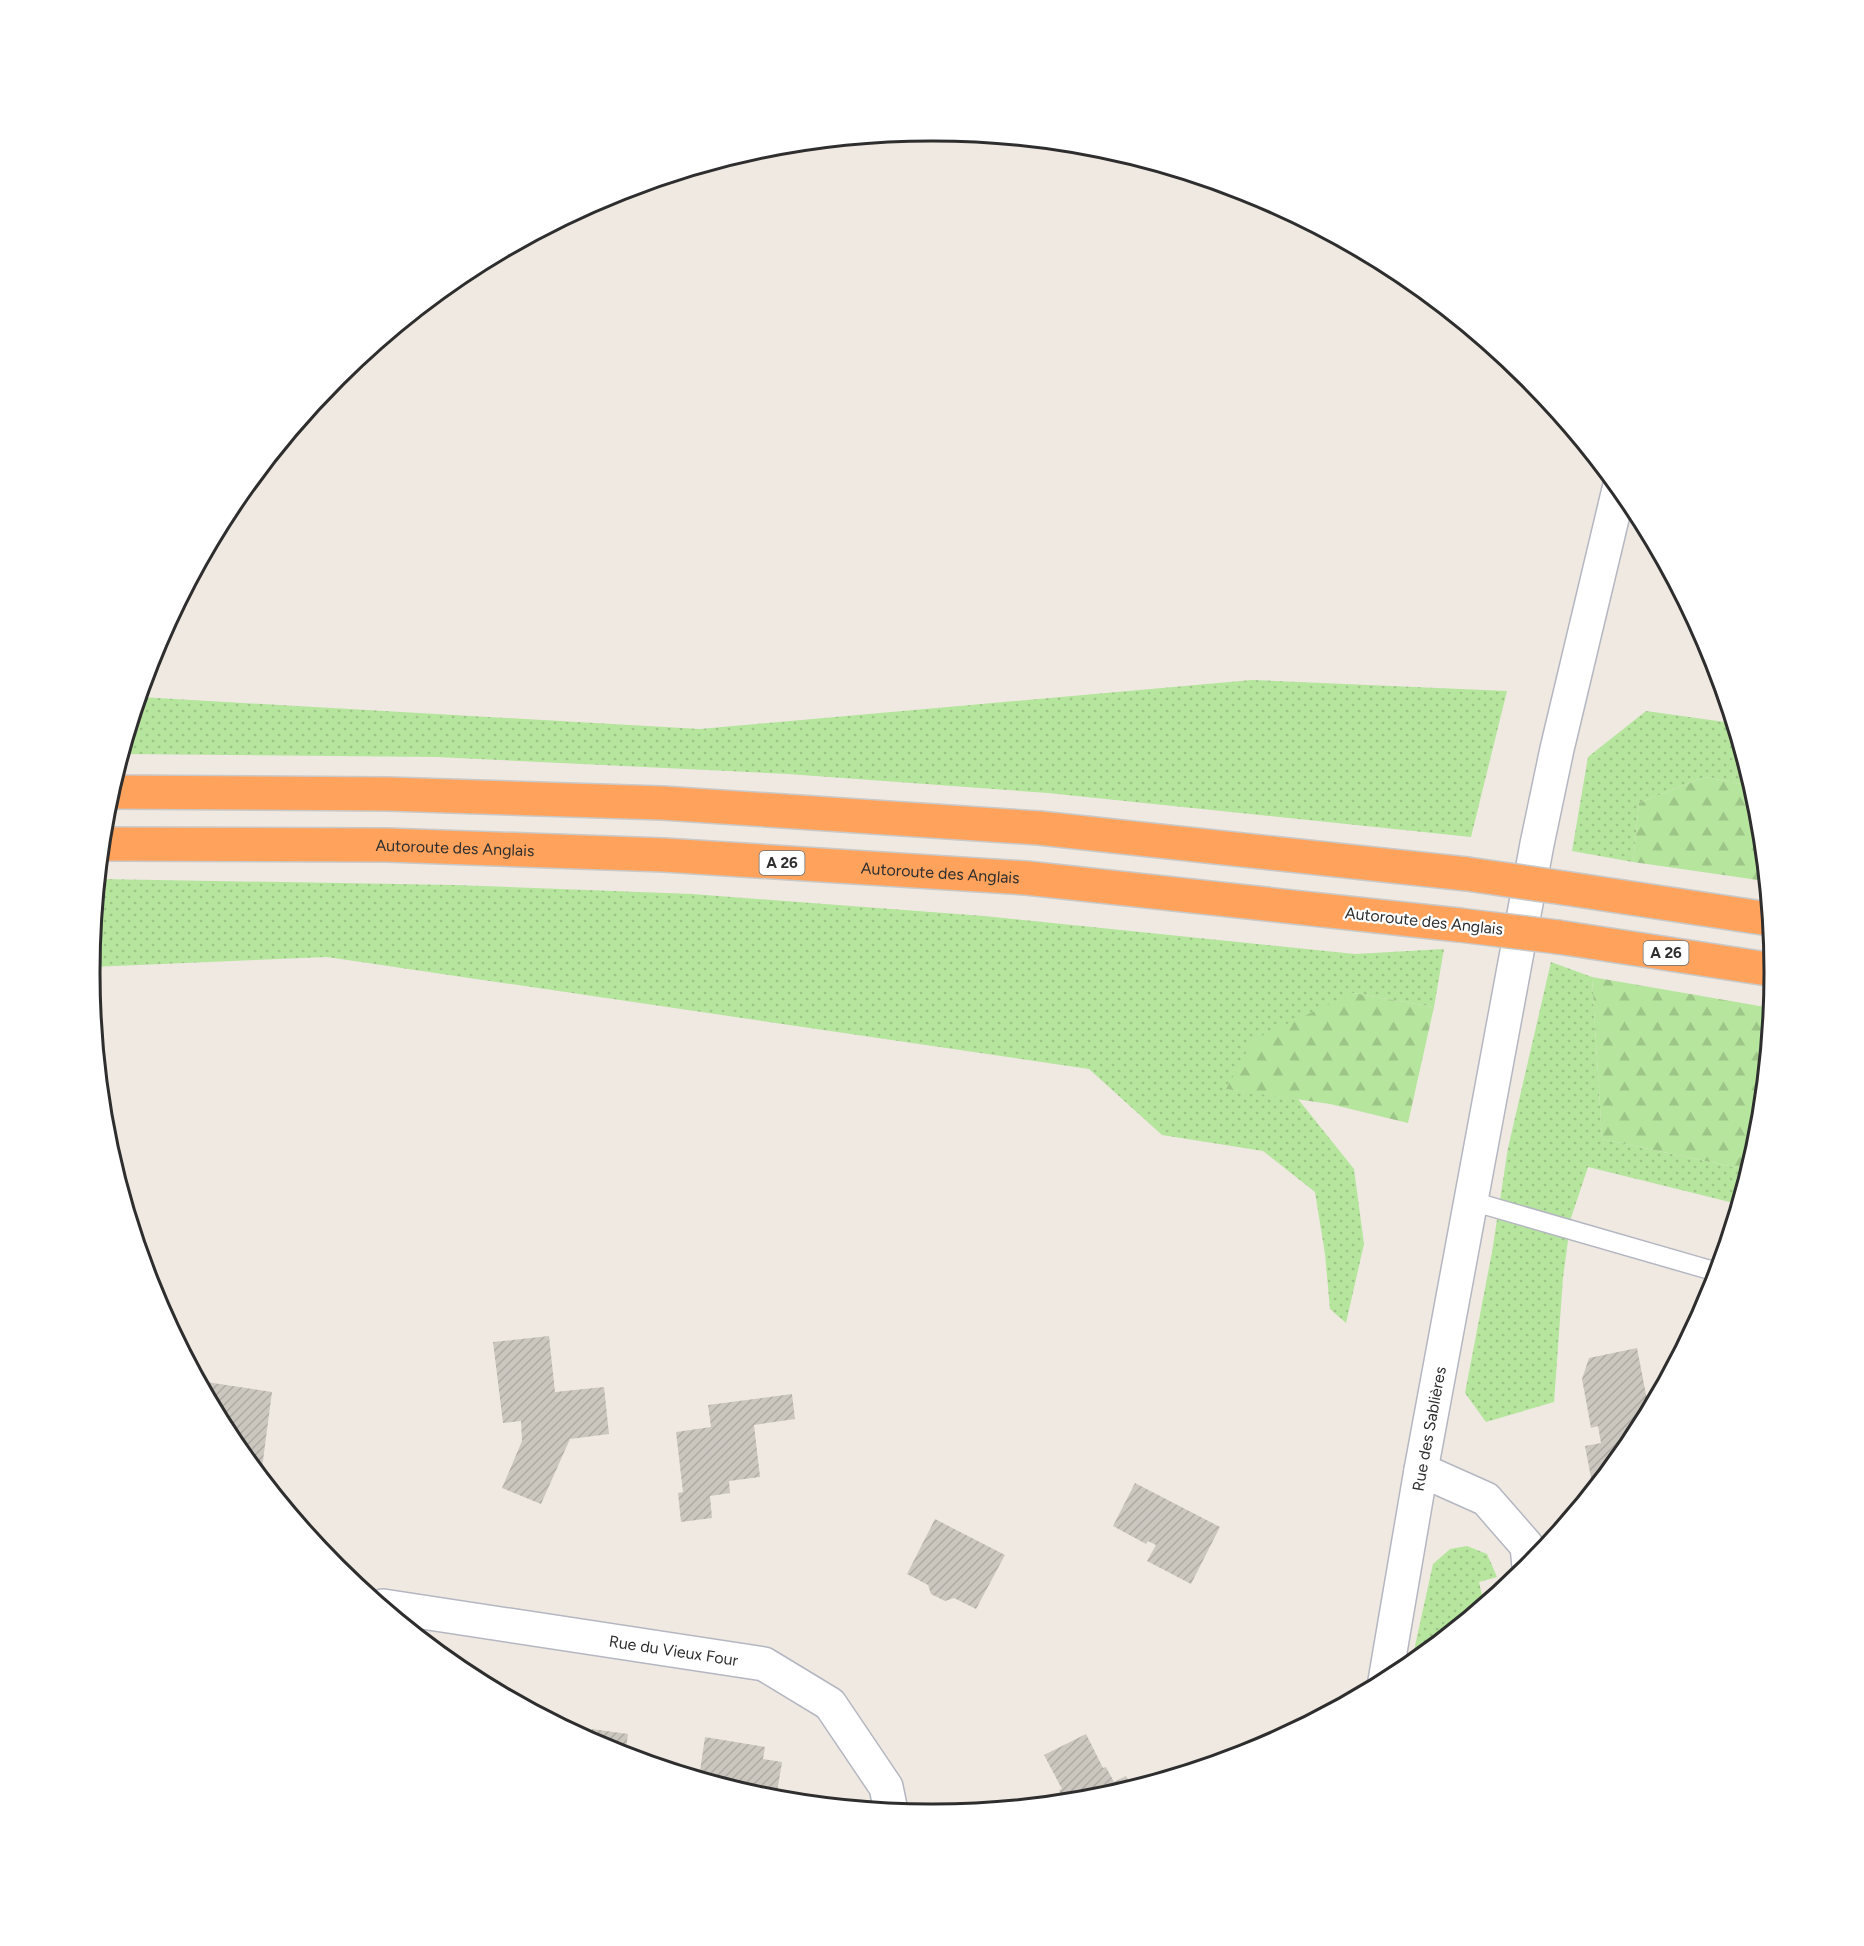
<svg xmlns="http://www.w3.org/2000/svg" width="1864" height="1946" font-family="Figtree,sans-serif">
  <defs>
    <pattern id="grass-dots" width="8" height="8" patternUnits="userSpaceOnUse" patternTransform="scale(1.5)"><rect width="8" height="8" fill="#b6e59e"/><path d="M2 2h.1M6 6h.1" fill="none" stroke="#9dc588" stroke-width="1.8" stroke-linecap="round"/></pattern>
    <pattern id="forest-firs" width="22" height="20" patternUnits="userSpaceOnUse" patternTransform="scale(1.5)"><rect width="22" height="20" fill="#b6e59e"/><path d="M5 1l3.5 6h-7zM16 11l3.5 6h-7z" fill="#9dc588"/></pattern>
    <pattern id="building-hatch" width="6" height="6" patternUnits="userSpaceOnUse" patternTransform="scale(1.5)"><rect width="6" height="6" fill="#cbc7bf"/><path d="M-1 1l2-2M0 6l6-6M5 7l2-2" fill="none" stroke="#afaba4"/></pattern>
  </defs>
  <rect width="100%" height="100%" fill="#efe9e1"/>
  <g fill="url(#grass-dots)">
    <path d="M1252,680L1507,691L1471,837L1048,793L788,774L437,757L123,754L140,697L700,729Z"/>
    <path d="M1646,711L1732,723L1751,786L1705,777L1639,803L1633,862L1572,851L1588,757Z"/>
    <path d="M99,879L454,885L692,894L984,916L1355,954L1444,949L1434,1007L1353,993L1227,1089L1298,1099L1354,1169L1364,1244L1346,1323L1330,1309L1325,1254L1315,1192L1263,1151L1162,1135L1089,1069L327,957L91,967Z"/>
    <path d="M1551,962L1592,977L1602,1139L1748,1170L1738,1204L1588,1167L1571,1218L1563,1278L1554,1402L1486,1422L1465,1393L1492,1252L1508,1148Z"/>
    <path d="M1467,1546L1487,1554L1497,1577L1479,1582L1484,1604L1411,1664L1433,1564L1450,1549Z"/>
  </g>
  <g fill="url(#forest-firs)">
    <path d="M1705,777L1751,786L1758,809L1765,881L1633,862L1639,803Z"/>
    <path d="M1592,977L1771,1008L1758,1138L1748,1170L1602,1139Z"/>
    <path d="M1353,993L1434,1007L1408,1123L1330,1104L1226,1089L1253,1040Z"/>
  </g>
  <g fill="url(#building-hatch)">
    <path d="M549,1336L555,1392L604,1387L609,1434L570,1439L541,1504L502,1488L522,1441L521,1421L503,1423L493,1342Z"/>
    <path d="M1637,1348L1649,1410L1632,1441L1589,1493L1587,1483H1592L1585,1446L1601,1443L1598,1426L1591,1428L1582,1379L1589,1358Z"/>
    <path d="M200,1381L272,1392L262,1468L253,1466L232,1441Z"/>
    <path d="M792,1394L795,1419L754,1425L760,1477L729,1481L730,1493L710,1496L712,1518L681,1522L678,1493L683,1492L676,1432L711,1427L708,1405Z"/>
    <path d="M1135,1483L1220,1527L1191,1584L1147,1561L1156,1545L1148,1541L1146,1544L1113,1526Z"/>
    <path d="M935,1519L1005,1555L976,1609L954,1598L945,1601L931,1594L928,1585L907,1574Z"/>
    <path d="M592,1729L628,1734L625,1755L609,1751L581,1736L591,1737Z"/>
    <path d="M1086,1734L1103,1768L1106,1767L1114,1782L1126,1776L1132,1788L1096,1799L1064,1802L1059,1790L1062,1789L1044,1755Z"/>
    <path d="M705,1737L765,1747L763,1759L782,1762L777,1792L811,1797L810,1803L767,1799L699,1778Z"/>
  </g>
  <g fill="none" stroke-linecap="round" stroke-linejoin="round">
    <g stroke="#b4b7c1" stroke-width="21">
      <path id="service" d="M1471,1201L1717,1272"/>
    </g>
    <g stroke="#b4b7c1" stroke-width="36">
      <g id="minor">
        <path d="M1421,1470L1486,1499L1527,1546L1529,1566"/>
        <path id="s1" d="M383,1606L764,1664L830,1704L886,1787L891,1811"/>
      </g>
    </g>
    <g stroke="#b4b7c1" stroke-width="36">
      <g id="tertiary">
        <path id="s2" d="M1385,1681L1421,1470L1537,844L1557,749L1619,489"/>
      </g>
    </g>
    <g stroke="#c9c9c9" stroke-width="36">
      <g id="motorway">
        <path d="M111,792L388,794L662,803L1039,828L1467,874"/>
        <path id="s3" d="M103,844L387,845L664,855L1026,878L1459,925"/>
        <path d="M1564,888L1769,919"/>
        <path d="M1558,937L1774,970"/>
      </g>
    </g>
    <use href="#service" stroke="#fff" stroke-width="18"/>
    <use href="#minor" stroke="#fff" stroke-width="33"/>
    <use href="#tertiary" stroke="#fff" stroke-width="33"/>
    <use href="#motorway" stroke="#ffa35c" stroke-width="33"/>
    <g stroke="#c9c9c9" stroke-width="36" stroke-linecap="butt">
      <g id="motorway-bridge">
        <path d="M1467,874L1564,888"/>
        <path d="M1459,925L1558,937"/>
      </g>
    </g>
    <use href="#motorway-bridge" stroke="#ffa35c" stroke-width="33"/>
  </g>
  <g text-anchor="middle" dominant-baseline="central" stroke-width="4.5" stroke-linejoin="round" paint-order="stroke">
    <g fill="#fff" stroke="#6d6d6d" stroke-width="1.5">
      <rect x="759.5" y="851" width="45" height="24" rx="4.5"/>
      <rect x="1643.5" y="941" width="45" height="24" rx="4.5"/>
    </g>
    <g font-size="15" font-weight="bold" fill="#2e2e2e">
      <text x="782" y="863">A 26</text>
      <text x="1666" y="953">A 26</text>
    </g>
    <g font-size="16" fill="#2e2e2e" stroke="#fff">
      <text stroke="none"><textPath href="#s3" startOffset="352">Autoroute des Anglais</textPath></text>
      <text stroke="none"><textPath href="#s3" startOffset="838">Autoroute des Anglais</textPath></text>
      <text transform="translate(1424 921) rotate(6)">Autoroute des Anglais</text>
      <text stroke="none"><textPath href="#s2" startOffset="256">Rue des Sablières</textPath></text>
      <text stroke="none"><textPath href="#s1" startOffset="294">Rue du Vieux Four</textPath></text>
    </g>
  </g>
  <path d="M0 0H1864V1946H0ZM931 141H933A831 831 0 0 1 1764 972V973A831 831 0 0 1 933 1804H931A831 831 0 0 1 100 973V972A831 831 0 0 1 931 141Z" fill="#fff" fill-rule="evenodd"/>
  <path fill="none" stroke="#2e2e2e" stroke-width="3" d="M931 141H933A831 831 0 0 1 1764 972V973A831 831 0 0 1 933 1804H931A831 831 0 0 1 100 973V972A831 831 0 0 1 931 141Z"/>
</svg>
